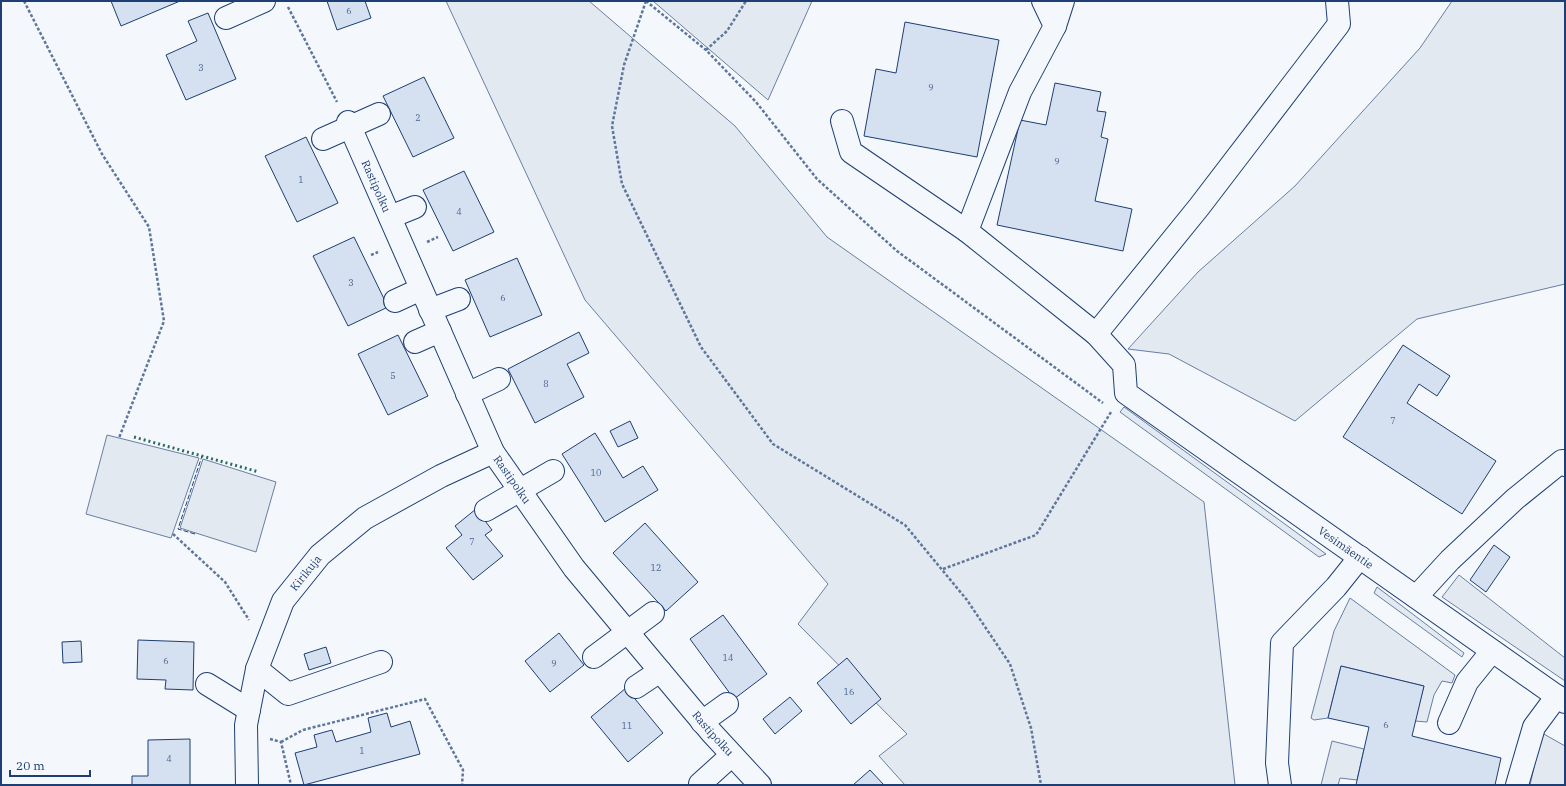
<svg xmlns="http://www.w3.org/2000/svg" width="1566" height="786" font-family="'IBM Plex Serif',serif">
  <rect width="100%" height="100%" fill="#f4f7fb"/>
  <g fill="#e3e9f0" stroke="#687fa3">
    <path d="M446,1H589L735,126L827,237L1204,502L1235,785H905L879,756L907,734L798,624L828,584L585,300Z"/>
    <path d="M653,1H812L768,100Z"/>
    <path d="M1452,1H1565V284L1417,319L1295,421L1169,354L1128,349L1198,272L1295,186L1420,48Z"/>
    <path d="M1124,407L1326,554L1319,557L1120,412Z"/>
    <path d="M107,435L199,458L171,538L86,514Z"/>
    <path d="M203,459L276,482L256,552L180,528Z"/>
    <path d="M1459,575L1565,658V681L1442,597Z"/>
    <path d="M1377,587L1464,653L1462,657L1374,593Z"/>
    <path d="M1350,598L1455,675L1452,683L1442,681L1434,695L1427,722L1415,721L1424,686L1341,666L1328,718L1314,720L1311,718L1334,631Z"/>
    <path d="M1542,733L1565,746V785H1530Z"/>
    <path d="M1332,741L1364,749L1357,780L1340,778L1338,785H1321Z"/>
  </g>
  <g fill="#d5e0f0" stroke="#1d3f73">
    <path d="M111,1H180L121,26Z"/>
    <path d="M327,1H365L371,18L337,30Z"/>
    <path d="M208,13L236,79L186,100L166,55L197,41L188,21Z"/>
    <path d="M905,22L999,40L977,157L864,136L876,69L896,73Z"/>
    <path d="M424,77L454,138L413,157L383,96Z"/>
    <path d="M1055,83L1101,92L1097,111L1106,112L1101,137L1108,139L1095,201L1132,209L1123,251L997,225L1020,120L1046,125Z"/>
    <path d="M306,137L338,203L297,222L265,156Z"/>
    <path d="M464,171L494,232L453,251L423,190Z"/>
    <path d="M354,237L388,307L348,326L313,256Z"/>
    <path d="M517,258L542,315L490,337L465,280Z"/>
    <path d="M579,332L589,353L567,364L584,397L535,423L508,369Z"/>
    <path d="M398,335L428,396L388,415L358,354Z"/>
    <path d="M1403,345L1450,376L1437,396L1419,384L1407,403L1496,461L1462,514L1343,437Z"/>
    <path d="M630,421L638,438L618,447L610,431Z"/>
    <path d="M595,433L623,478L643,466L658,490L605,522L562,454Z"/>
    <path d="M476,509L492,530L485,535L503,556L473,580L446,548L462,535L455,526Z"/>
    <path d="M645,523L698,582L666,611L613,553Z"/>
    <path d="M1494,545L1510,557L1486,592L1470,580Z"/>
    <path d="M723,615L767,674L734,699L690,639Z"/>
    <path d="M559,633L584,665L550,692L525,661Z"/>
    <path d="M138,640L194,642L193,690L165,689L166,680L137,679Z"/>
    <path d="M81,641L82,662L63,663L62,642Z"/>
    <path d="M326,647L331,663L309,670L304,654Z"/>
    <path d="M847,658L881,699L851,724L817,683Z"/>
    <path d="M1341,666L1424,686L1412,736L1501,758L1495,785H1356L1369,727L1328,718Z"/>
    <path d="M626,688L663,733L628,762L591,717Z"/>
    <path d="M790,697L802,711L775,734L763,719Z"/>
    <path d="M387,713L391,727L410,721L420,754L304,785L295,753L317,747L314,735L332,730L336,742L371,732L368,718Z"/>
    <path d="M190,739V785H132V776H148V740Z"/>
    <path d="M870,770L884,785H853Z"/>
  </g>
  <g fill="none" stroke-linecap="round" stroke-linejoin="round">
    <g stroke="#1d3f73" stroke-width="24">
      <g id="minor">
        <path id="s1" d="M1043,1L1055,26L1020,92L967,231L1096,334L1124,365L1126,393L1565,702"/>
        <path d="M226,18L264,1"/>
        <path d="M1055,26L1063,1"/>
        <path d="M842,121L851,152L967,231"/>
        <path id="s2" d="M348,122L493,452L574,568L711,732L760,785"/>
        <path d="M323,139L379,114"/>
        <path d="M390,217L415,207"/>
        <path d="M395,301L421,289"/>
        <path d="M430,310L459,299"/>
        <path d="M1096,334L1199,207L1339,24L1337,1"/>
        <path d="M415,342L440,331"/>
        <path d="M467,394L499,379"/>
        <path d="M486,510L553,471"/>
        <path d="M1416,597L1450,560L1515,499L1562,461L1565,465"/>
        <path d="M594,657L653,613"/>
        <path d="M257,669L288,694L381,662"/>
        <path d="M207,684L249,710"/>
        <path d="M636,687L660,671"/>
        <path d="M702,722L727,704"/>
        <path d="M1449,723L1467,682L1492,651"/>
        <path d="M700,784L732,755"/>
        <path id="s3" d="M247,785L246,725L257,669L283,601L320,555L365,518L441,476L493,452"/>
        <path d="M1280,785L1277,763L1282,643L1336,587L1360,557"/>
        <path d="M1517,785L1534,727L1557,696"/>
      </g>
    </g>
    <g stroke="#5e769c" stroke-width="2.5" stroke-dasharray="3 2" stroke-linecap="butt">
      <path d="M24,1L102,154L149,227L164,321L119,438"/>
      <path d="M646,1L624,65L612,126L622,184L701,347L773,444L905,525L967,600L1010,664L1031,728L1041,785"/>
      <path d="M646,1L706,50L756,102L817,179L897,251L1103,403"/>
      <path d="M288,7L337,102"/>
      <path d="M706,50L727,31L746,1"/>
      <path d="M427,242L438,237"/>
      <path d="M371,255L378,252"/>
      <path d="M173,534L225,582L249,620"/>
      <path d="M943,569L1036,535L1111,412"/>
      <path d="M270,739L281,742L291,785"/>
      <path d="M281,742L303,730L425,699L463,770L462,785"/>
    </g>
    <use href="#minor" stroke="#f4f7fb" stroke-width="22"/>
    <path stroke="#2c6c60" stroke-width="3" stroke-dasharray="2 3" stroke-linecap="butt" d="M134,437L259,472"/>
    <path stroke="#1d3f73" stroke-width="1" stroke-dasharray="5 2" stroke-linecap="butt" d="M195,534L178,529L202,456"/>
  </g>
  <g text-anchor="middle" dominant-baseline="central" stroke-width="3" stroke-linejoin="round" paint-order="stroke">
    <g font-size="9" fill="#4b6792">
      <text x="349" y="10">6</text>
      <text x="201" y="67">3</text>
      <text x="931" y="87">9</text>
      <text x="418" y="117">2</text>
      <text x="1057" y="161">9</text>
      <text x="301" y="179">1</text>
      <text x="459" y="211">4</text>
      <text x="351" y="282">3</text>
      <text x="503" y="297">6</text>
      <text x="393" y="375">5</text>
      <text x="546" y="383">8</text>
      <text x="1393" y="420">7</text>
      <text x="596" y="472">10</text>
      <text x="472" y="541">7</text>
      <text x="656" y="567">12</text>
      <text x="728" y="657">14</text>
      <text x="166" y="660">6</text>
      <text x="554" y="663">9</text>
      <text x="849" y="691">16</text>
      <text x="1386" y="724">6</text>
      <text x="627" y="725">11</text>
      <text x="362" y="750">1</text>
      <text x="169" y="758">4</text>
    </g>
    <g font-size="11" fill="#1d3f73" stroke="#f4f7fb">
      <text stroke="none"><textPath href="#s2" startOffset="70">Rastipolku</textPath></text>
      <text stroke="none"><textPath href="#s2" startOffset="394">Rastipolku</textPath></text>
      <text stroke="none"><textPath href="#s1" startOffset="755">Vesimäentie</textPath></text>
      <text stroke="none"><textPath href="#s3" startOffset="226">Kirikuja</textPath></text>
      <text stroke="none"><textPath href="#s2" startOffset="718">Rastipolku</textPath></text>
    </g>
  </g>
  <rect width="1566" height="786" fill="none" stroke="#1d3f73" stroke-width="4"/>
  <path d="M10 770v6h80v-6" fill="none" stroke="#1d3f73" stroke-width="2"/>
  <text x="16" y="770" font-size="12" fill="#1d3f73" stroke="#f4f7fb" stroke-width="3" paint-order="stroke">20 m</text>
</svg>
